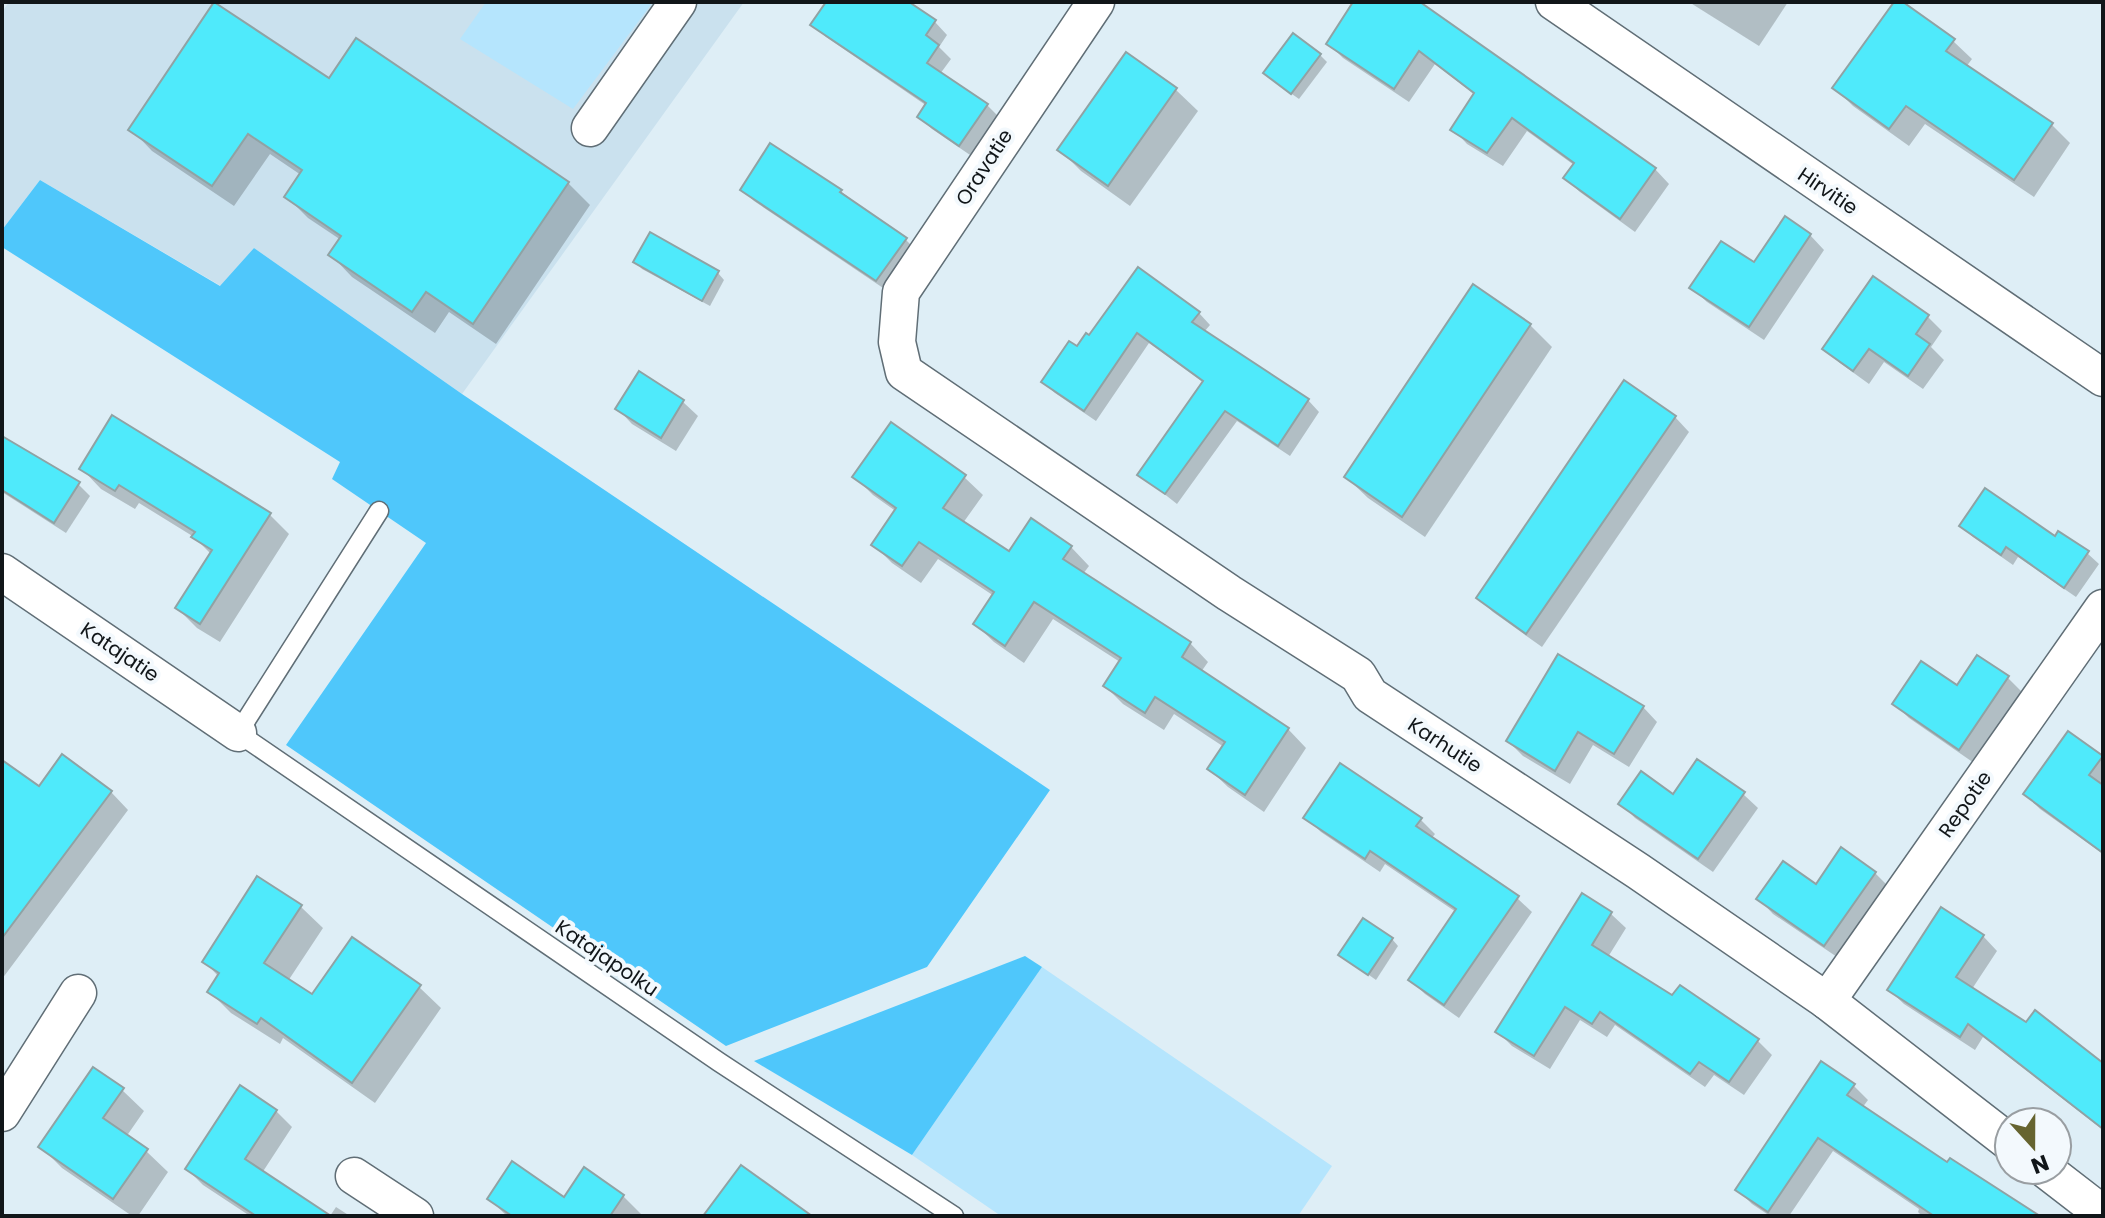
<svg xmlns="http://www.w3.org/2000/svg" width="2105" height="1218" font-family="Poppins,sans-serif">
  <rect width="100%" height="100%" fill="#deeef6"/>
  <path fill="#cae1ee" d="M9,2H744L462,394L254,248L221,286L40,180L2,230V12Z"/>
  <g fill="#b5e5fd">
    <path d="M486,2H653L573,109L460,39Z"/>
    <path d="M1042,967L1332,1166L1298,1216H1001L912,1155Z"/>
  </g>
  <g fill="#4fc7fb">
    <path d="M40,180L220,286L254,248L462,394L1050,790L927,967L726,1046L286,745L426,543L332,479L340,462L2,247V230Z"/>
    <path d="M1025,956L1042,967L912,1155L754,1061Z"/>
  </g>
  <g fill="#0003">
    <path d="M828,2H905L935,22L947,35L939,47L951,59L940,74L987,105L1000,118L973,157L932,129L919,117L927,106L826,37L813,24Z"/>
    <path d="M1355,2H1414L1655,169L1669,184L1635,232L1580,192L1565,178L1574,165L1527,131L1503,166L1467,144L1453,129L1475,95L1435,64L1409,102L1343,58L1328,43Z"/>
    <path d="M1689,2H1788L1759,46Z"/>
    <path d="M1897,2L1953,41L1972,59L1966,67L2052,125L2070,143L2034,197L1925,124L1909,146L1853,106L1835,88Z"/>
    <path d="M357,41L568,183L590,205L496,344L449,312L435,333L352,277L331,255L341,240L308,218L287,197L301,175L270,154L234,206L152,151L131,129L330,80Z"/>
    <path d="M1127,55L1176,90L1198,111L1130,206L1081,171L1060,150Z"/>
    <path d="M1320,55L1327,62L1299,99L1272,80Z"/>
    <path d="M742,189L840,191L905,239L917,251L889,292L754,201Z"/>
    <path d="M1810,235L1824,250L1764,340L1707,302L1692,288L1755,265Z"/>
    <path d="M636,262L718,273L724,280L710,306L642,269Z"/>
    <path d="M1199,313L1210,325L1204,332L1308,400L1319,412L1290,456L1237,421L1177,504L1139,474L1204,383L1149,343L1096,421L1055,393L1044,382L1078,349Z"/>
    <path d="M1928,317L1942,331L1931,347L1944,360L1923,389L1884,362L1869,384L1840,363L1825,349Z"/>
    <path d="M1530,325L1552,347L1425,537L1368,498L1346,477Z"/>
    <path d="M640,374L683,402L698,416L676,451L632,424L618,409Z"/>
    <path d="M1675,417L1689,432L1542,647L1493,612L1478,598Z"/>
    <path d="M2,439L78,484L90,496L66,533L2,492Z"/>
    <path d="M82,469L269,514L289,534L220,642L197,628L177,608L211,554L194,537L139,503L135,509L101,489Z"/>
    <path d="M855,477H964L983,495L963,523L1010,554L1071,547L1089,566L1083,574L1190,643L1208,662L1201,672L1288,729L1306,748L1264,812L1228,787L1209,769L1224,747L1174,714L1164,730L1123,704L1105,686L1120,662L1053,619L1024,663L994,642L975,624L994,596L938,559L921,583L892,563L874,545L897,512L873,495Z"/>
    <path d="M1961,525L2055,539L2087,553L2099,564L2076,597L2018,557L2013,565L1973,537Z"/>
    <path d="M1978,658L2008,678L2022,692L1974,763L1909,718L1895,704L1957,688Z"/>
    <path d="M1643,707L1657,722L1629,767L1593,745L1570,784L1523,756L1508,741Z"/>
    <path d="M2069,734L2103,759V854L2040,809L2025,794Z"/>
    <path d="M2,783L40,789L111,792L128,810L2,979Z"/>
    <path d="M1743,794L1758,808L1713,872L1635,818L1621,803L1674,796Z"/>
    <path d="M1306,817L1420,819L1435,834L1431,839L1517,898L1532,912L1459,1018L1425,994L1410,979L1456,912L1385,864L1380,872L1321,832Z"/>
    <path d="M1841,850L1875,873L1890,888L1840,959L1773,914L1759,899L1816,886Z"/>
    <path d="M257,878L301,907L323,928L288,981L313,997L419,987L441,1008L375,1103L283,1038L280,1044L231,1013L210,992L219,977L204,961Z"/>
    <path d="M1583,895L1611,914L1626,928L1608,957L1673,998L1758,1041L1772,1055L1744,1095L1714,1075L1705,1087L1615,1025L1607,1037L1580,1020L1550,1069L1512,1046L1498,1032Z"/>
    <path d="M1983,936L1997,951L1972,989L2026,1024L2103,1067V1130L1983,1037L1975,1050L1904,1004L1889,990Z"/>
    <path d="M1392,939L1398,946L1376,980L1341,955Z"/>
    <path d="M1853,1085L1868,1100L1862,1108L1948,1165L2031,1216H1922L1918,1212L1919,1209L1833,1151L1789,1216H1770L1752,1204L1737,1189Z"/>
    <path d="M122,1090L144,1111L126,1137L146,1151L168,1172L138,1216H132L62,1168L41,1147Z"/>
    <path d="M276,1111L292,1127L262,1173L327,1216H250L203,1185L187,1169Z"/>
    <path d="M623,1196L643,1216H507L489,1199H564Z"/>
    <path d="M336,1207L350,1216H330Z"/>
  </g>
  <g fill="#4feafb" stroke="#90a2a4" stroke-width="2">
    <path d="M214,2L329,78L356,38L569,182L473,324L426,292L412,312L328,255L341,236L284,197L302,170L248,134L212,186L128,130Z"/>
    <path d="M826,2H909L936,20L926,35L939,45L927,63L988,104L959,146L917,117L926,103L810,25Z"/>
    <path d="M1353,2H1420L1656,168L1620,219L1563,178L1574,163L1512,118L1487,153L1450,130L1474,93L1419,51L1394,89L1326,44Z"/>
    <path d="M1894,2H1903L1955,39L1946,51L2053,123L2014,180L1906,106L1889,129L1832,88Z"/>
    <path d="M1293,33L1321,54L1291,94L1263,73Z"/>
    <path d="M1126,52L1177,88L1108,186L1057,150Z"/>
    <path d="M770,143L842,190L840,192L907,238L876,281L740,190Z"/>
    <path d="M1785,216L1811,234L1749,327L1689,288L1721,241L1754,262Z"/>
    <path d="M650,232L719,271L702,301L633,262Z"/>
    <path d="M1138,267L1200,312L1192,322L1309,399L1278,446L1225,411L1165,494L1137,475L1203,381L1137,333L1084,411L1041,382L1069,341L1077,346L1086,333L1089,335Z"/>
    <path d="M1873,276L1929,315L1916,334L1930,344L1908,376L1869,349L1853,371L1822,349Z"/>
    <path d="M1473,284L1531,324L1402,517L1344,477Z"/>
    <path d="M639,371L684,400L661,438L615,409Z"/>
    <path d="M1624,380L1676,416L1526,634L1476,598Z"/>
    <path d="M112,415L271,513L200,624L175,608L212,550L191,537L195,532L119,485L115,491L79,469Z"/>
    <path d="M891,422L966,475L943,508L1009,551L1031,518L1072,546L1063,559L1191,642L1182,657L1289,728L1245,795L1207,769L1225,742L1155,697L1145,713L1103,686L1121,658L1034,602L1005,646L973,624L994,592L919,542L902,566L871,545L896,508L852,477Z"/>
    <path d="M2,436L80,482L54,523L2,490Z"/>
    <path d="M1985,488L2055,536L2058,531L2089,551L2064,588L2006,547L2001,555L1959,526Z"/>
    <path d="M1558,654L1644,706L1614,754L1578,732L1555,771L1506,741Z"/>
    <path d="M1977,655L2009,676L1959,750L1892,704L1921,661L1957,685Z"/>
    <path d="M2068,731L2103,756L2089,775L2103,785V853L2023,794Z"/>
    <path d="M62,754L112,791L2,938V760L39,786Z"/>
    <path d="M1697,759L1745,792L1698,859L1618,804L1641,771L1673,794Z"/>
    <path d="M1340,763L1422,818L1416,826L1519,896L1444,1005L1408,980L1456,909L1370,851L1365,859L1303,818Z"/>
    <path d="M1841,847L1876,872L1824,946L1756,899L1783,861L1816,884Z"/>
    <path d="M257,876L302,905L264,963L312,994L352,937L421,985L352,1083L261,1018L257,1024L207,992L219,973L202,962Z"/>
    <path d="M1582,893L1612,912L1592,945L1672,995L1680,985L1759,1039L1729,1082L1699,1062L1690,1074L1600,1012L1592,1024L1565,1007L1534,1056L1495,1032Z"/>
    <path d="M1941,907L1984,935L1956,977L2026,1022L2035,1010L2103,1063V1129L1968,1024L1960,1037L1887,990Z"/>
    <path d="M1363,918L1393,938L1368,975L1338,955Z"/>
    <path d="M1821,1061L1855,1084L1847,1095L1947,1162L1950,1158L2040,1216H1934L1818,1138L1768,1212L1735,1190Z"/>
    <path d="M93,1067L124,1088L103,1118L148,1149L113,1199L38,1147Z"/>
    <path d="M240,1085L277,1110L245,1159L331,1216H256L185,1169Z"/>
    <path d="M512,1161L564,1197L584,1167L624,1195L610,1216H512L487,1199Z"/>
    <path d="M741,1165L812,1216H703Z"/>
  </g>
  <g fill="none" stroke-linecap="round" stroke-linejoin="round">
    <g stroke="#606e76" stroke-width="21">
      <path id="service" d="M379,511L238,733L719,1062L954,1216"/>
    </g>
    <g stroke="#606e76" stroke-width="39">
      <g id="minor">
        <path d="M1096,2L901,292L897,342L904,372L1229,593L1358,675L1370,695L1638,871L1827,1001L2009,1142"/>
        <path d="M1554,2L2103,378"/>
        <path d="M590,128L678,2"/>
        <path d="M2,572L238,733"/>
        <path d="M1827,1001L2103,608"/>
        <path d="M2,1113L78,993"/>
        <path d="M2046,1170L2103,1214"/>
        <path d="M354,1176L415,1216"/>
      </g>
    </g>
    <use href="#service" stroke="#fff" stroke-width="18"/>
    <use href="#minor" stroke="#fff" stroke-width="36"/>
  </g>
  <g text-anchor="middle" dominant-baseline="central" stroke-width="8" stroke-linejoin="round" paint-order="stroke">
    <g font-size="20" fill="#111619" stroke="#f3f9fd">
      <text transform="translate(984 167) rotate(-57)">Oravatie</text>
      <text transform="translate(1828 191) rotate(34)">Hirvitie</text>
      <text transform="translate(120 652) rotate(34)">Katajatie</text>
      <text transform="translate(1445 745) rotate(33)">Karhutie</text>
      <text transform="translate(1965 804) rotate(-55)">Repotie</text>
      <text transform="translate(607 958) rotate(34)">Katajapolku</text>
    </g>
  </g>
  <rect width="2105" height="1218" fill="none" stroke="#111619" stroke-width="8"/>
  <g transform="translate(2033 1146) rotate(159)"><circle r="38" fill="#f3f9fd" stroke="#999ea2" stroke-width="2"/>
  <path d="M0-6L14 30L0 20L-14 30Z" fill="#666430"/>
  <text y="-12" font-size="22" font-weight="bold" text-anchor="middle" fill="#111619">N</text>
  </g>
</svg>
